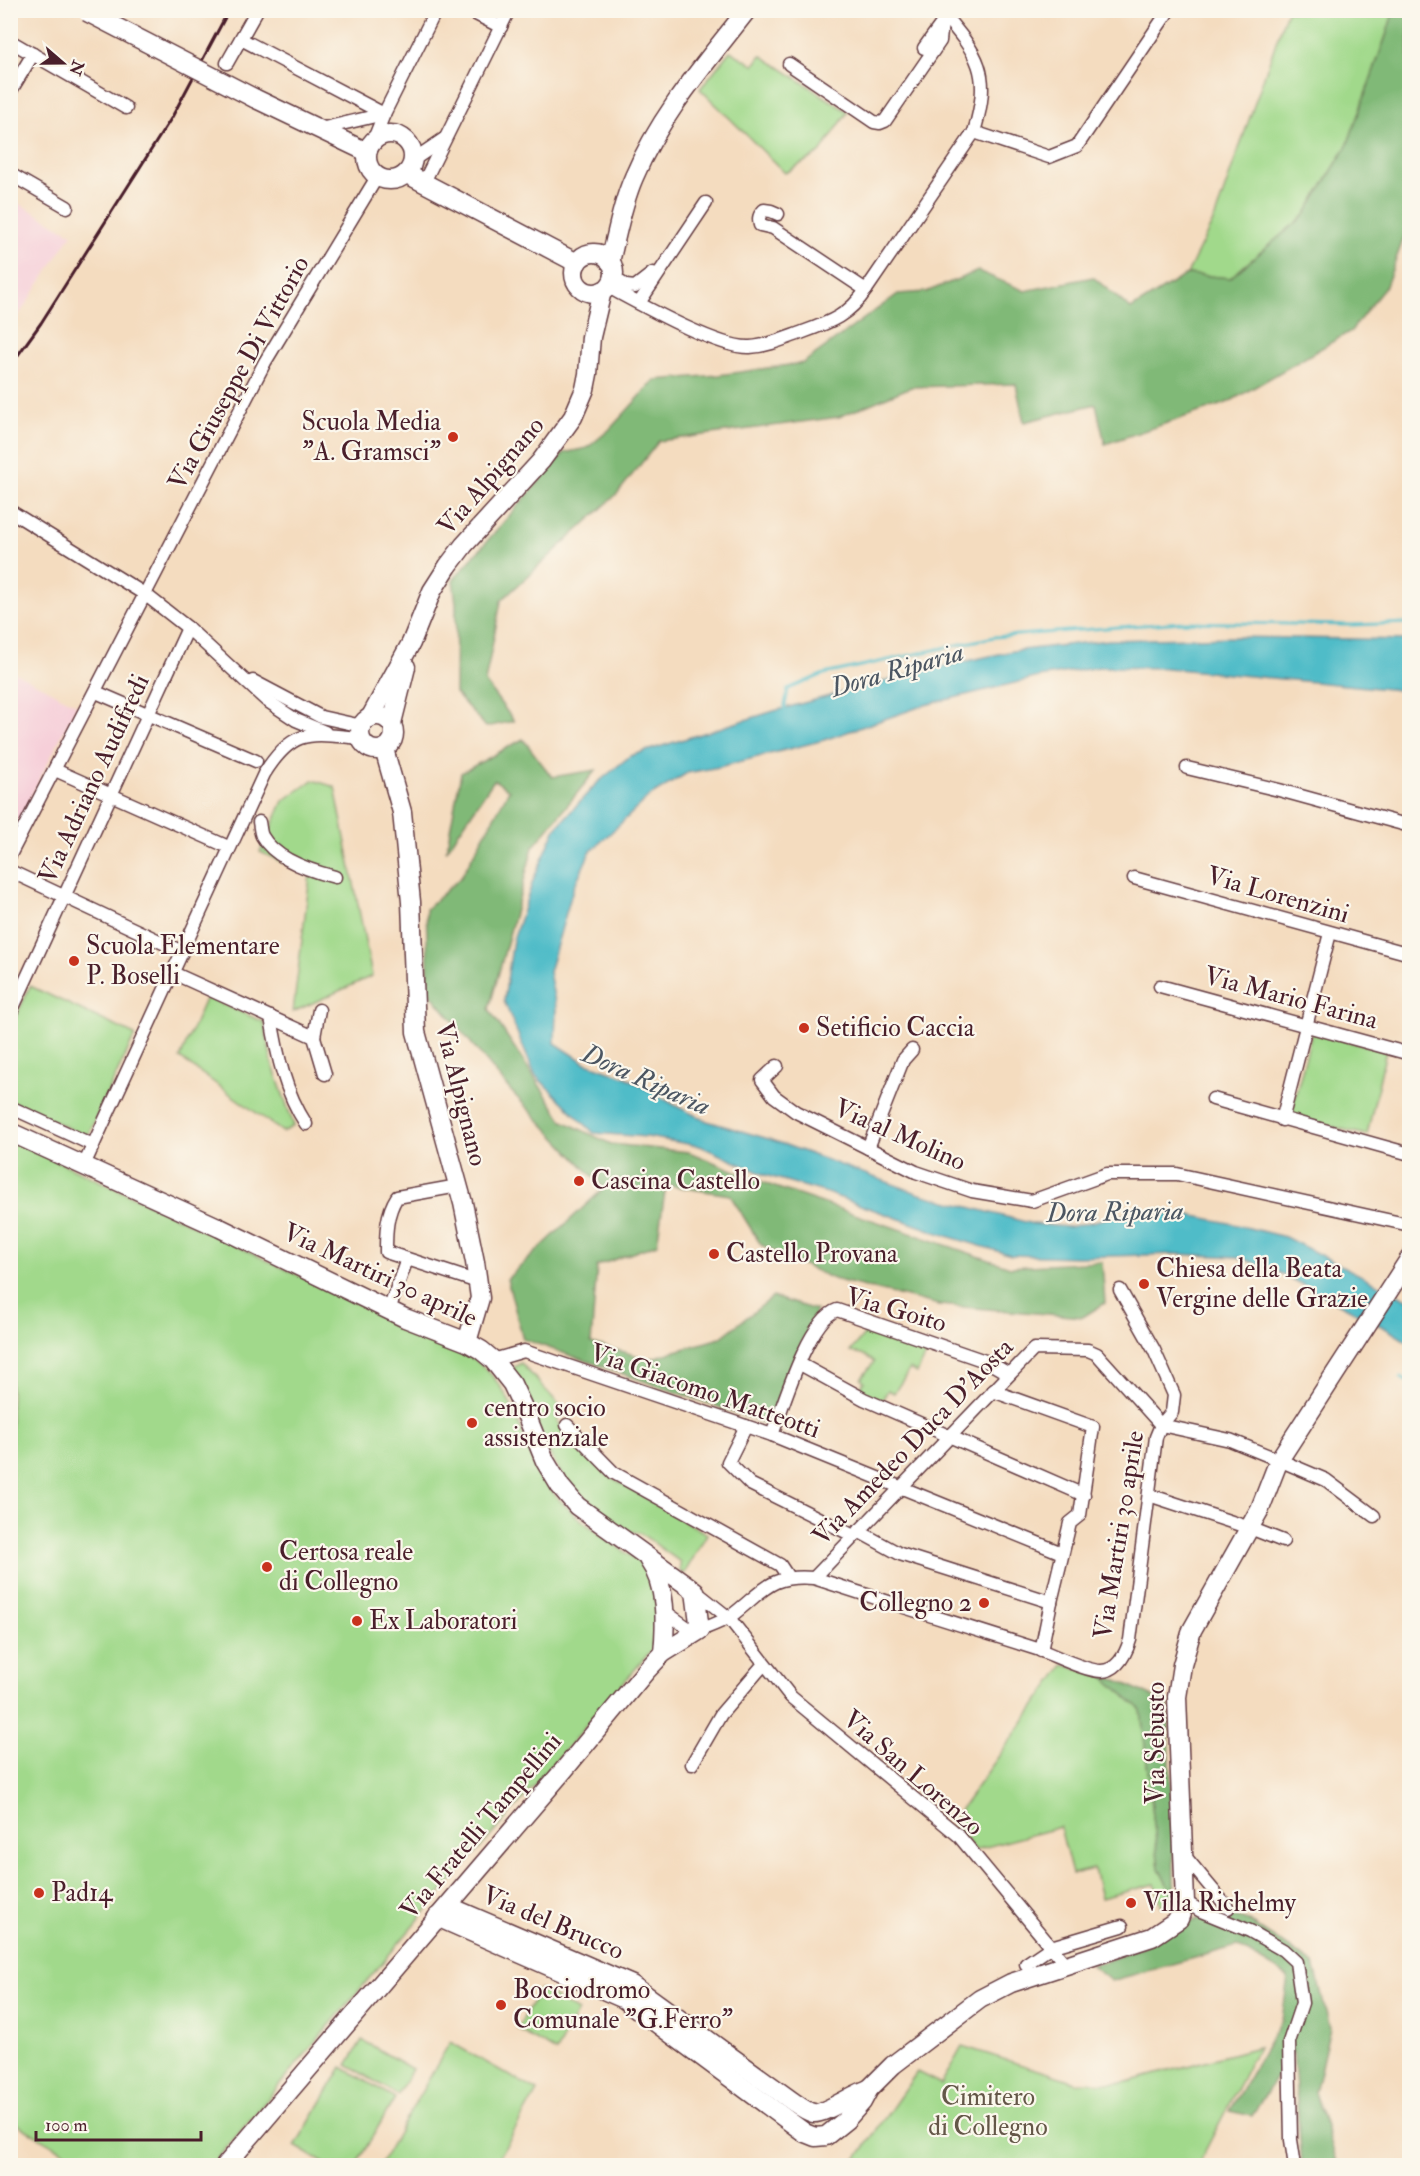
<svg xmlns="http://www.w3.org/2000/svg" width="1420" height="2176" font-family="'IM FELL Double Pica',serif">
  <rect width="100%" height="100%" fill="#fbf7ec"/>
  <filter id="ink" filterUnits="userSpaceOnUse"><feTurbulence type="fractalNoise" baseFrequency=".0167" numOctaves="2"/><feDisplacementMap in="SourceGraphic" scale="12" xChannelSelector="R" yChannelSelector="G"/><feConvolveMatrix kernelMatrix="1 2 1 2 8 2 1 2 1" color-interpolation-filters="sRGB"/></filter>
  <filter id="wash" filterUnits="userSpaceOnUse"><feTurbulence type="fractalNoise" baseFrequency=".008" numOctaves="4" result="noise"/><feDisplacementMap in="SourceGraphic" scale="24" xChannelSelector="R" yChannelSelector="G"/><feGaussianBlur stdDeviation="1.35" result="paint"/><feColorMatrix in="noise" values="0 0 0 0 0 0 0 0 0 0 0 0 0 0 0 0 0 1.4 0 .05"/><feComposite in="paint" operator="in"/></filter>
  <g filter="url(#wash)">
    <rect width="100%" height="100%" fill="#f4dcbf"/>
    <g fill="#f6cfd9">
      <path d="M11,199L72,234L11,327Z"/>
      <path d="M10,670L77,705L18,822L10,817Z"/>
    </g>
    <g fill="#a1d98b" stroke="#767c5b" stroke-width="1.5">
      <path d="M1287,11H1394L1387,33L1347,146L1305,215L1230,278L1187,274L1215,217Z"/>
      <path d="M730,51L754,65L761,55L848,112L820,153L785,173L700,89Z"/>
      <path d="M313,780L335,787L372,976L293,1012L310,875L260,852L283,801Z"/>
      <path d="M30,986L135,1035L87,1137L11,1101V1028Z"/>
      <path d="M206,997L264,1022L272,1063L294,1126L283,1132L180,1058Z"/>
      <path d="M1312,1032L1386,1051L1367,1135L1290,1117Z"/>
      <path d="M11,1139L473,1358C524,1396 518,1450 554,1494C574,1517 600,1534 625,1552C632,1557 646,1564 649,1572C659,1593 656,1621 657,1644L430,1906L212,2165H87L11,2121Z"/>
      <path d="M867,1324L930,1348L917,1373L910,1369L894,1393L888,1390L881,1402L858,1391L864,1382L861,1379L874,1362L862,1354L850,1352L864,1335Z"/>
      <path d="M521,1363L565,1411L557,1421L604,1473L707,1534L684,1574L680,1571V1562L640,1533L620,1530L566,1482L550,1455L511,1369Z"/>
      <path d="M1064,1665L1103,1676L1141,1710L1159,1868L1175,1901L1162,1907L1155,1884L1101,1898L1094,1869L1072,1874L1060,1827L975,1850L951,1823Z"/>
      <path d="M540,1989L578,2011L556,2052L517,2029Z"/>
      <path d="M362,2040L412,2069L398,2095L347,2065Z"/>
      <path d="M450,2042L537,2091L495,2165H380Z"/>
      <path d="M962,2046L1076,2082L1124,2083L1258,2047L1198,2165H852L917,2072L941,2084Z"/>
      <path d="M342,2067L395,2098L356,2165H327L295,2146Z"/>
    </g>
    <g fill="#80b977" stroke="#656c51" stroke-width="1.5">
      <path d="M1394,10L1409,11V224L1386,286L1351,331L1229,402L1105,444L1096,404L1024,422L1016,384L911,387L839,417L659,441L617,494L501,601L485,682L514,721L486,727L455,693L456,603L453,580L564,453L587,448L609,430L655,380L719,375L803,363L898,294L926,292L978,271L1025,291L1093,277L1131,309L1187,274L1230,278L1305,215L1347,146L1387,33Z"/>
      <path d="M523,739L552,777L596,770L533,847L489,1009L563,1121L611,1144L689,1152L772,1186L1010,1267L1102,1262L1105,1303L1083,1317L939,1305L833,1279L761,1245L730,1195L666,1185L657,1244L597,1266L591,1343L649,1359L720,1338L773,1297L816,1310L767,1424L523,1339L507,1279L604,1188L510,1090L429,992L426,909L461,877L509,790L494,780L446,851L461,773Z"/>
      <path d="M1103,1676L1117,1680L1168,1704L1175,1901L1159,1868L1141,1710Z"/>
      <path d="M1216,1911L1248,1921L1314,1964L1330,2028L1315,2092L1338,2165H1302L1293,2050L1252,2116L1229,2111L1282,2020L1288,1977L1237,1946L1111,1981L1091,1965C1133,1956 1175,1927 1216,1911Z"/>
    </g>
    <path fill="#4fbcc8" stroke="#4c6e7a" stroke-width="1.5" d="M1237,637L1409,640V691L1166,668L1100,667L1039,677L925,705L824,740L719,767L687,773L650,796L590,852L573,889L549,972L556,1007L555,1043L584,1062L626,1077L678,1107L707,1121L772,1140L920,1194L1033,1224L1069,1227L1121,1215L1184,1214L1229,1223L1285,1237L1409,1300V1343L1387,1329L1278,1272L1238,1257L1176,1254L1078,1257L1011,1255L950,1237L824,1192L765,1175L700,1146L647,1137L594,1133L535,1075L504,1001L513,940L534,878L556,828L596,784L630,756L774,711L926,670L1013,651L1109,640Z"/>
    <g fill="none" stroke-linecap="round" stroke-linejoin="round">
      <g stroke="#4fbcc8" stroke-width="3">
        <path d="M784,711L788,689L824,674L994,637L1182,622L1351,625L1410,623"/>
        <path d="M1401,1378L1410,1383"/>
      </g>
    </g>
  </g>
  <g filter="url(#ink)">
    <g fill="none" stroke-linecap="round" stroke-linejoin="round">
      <g stroke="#643b41" stroke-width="15">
        <g id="street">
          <path d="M468,10L501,27"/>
          <path d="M241,39L384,114"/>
          <path d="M10,41L126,108"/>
          <path d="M924,48L940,26"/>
          <path d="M227,63L257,10"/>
          <path d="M789,64L874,122L880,123L885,121L940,41L942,22L946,17"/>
          <path d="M10,92L33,54"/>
          <path d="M320,129L384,114"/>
          <path d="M974,132L1049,157L1077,146L1169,10"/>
          <path d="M374,139L384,114L436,10"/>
          <path d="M413,160L444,139"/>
          <path d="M10,174L67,207"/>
          <path d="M424,182L509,10"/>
          <path d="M778,214L771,211L764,210C759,215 758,218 760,225L773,228L866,290"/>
          <path d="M613,277L626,286L635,287L653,273"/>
          <path d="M608,287C638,303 719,349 750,347C768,346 786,338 803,332C831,322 849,315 866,290L974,132C992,71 979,56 940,10"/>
          <path d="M639,303L706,203"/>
          <path d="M10,511L146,595L188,628L266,700L296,720L325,732"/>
          <path d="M253,681L321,717L362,726"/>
          <path d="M96,692L256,761"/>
          <path d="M1187,768L1279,790L1410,826"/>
          <path d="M55,770L224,845"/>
          <path d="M259,822C260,826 260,832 262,836C275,859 311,871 335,877"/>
          <path d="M10,855L265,362L377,177"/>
          <path d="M10,871L176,949"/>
          <path d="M1134,878L1410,954"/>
          <path d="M173,973L314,1037L325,1074"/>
          <path d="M1160,986L1410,1054"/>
          <path d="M10,1014L188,628"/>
          <path d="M271,1017C277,1055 285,1092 306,1124"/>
          <path d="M314,1037L319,1010"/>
          <path d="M777,1066L762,1080L774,1096L796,1112L916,1172L972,1191L1032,1201L1107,1174H1177L1410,1225"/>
          <path d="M1213,1099L1410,1154"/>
          <path d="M10,1107L93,1145"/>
          <path d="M1282,1120L1330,933"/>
          <path d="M868,1148L903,1060L912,1050"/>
          <path d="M84,1165L264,774C294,726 311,734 361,738"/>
          <path d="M458,1186L397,1197C386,1214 386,1233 386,1252L478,1282"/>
          <path d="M389,1310L407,1259"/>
          <path d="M493,1360L524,1351L772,1435L1062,1553"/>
          <path d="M800,1364L864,1399L1084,1495"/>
          <path d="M993,1391L1093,1427L1080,1515L1070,1523L1051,1602L1041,1651"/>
          <path d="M567,1425L614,1473L780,1565L788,1577"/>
          <path d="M1161,1425L1230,1440L1279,1460L1326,1480L1374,1516"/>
          <path d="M746,1426L728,1462L750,1484L854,1536"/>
          <path d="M772,1435C783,1406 808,1320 837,1310L988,1362L1009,1374"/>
          <path d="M1149,1495L1250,1528L1283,1541"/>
          <path d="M858,1531L900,1554L1051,1602"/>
          <path d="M814,1578L1034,1349L1088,1350L1097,1354L1161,1425"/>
          <path d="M695,1591L729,1618L791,1697L958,1835L1066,1965"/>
          <path d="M664,1611L695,1633"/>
          <path d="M700,1630C710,1626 722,1622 731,1616C764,1591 769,1574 814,1578C888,1602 963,1626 1037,1649C1054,1655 1085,1671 1101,1671C1118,1671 1126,1653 1130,1640L1156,1437L1161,1425L1172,1412L1174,1395L1154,1350L1120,1290"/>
          <path d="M692,1764L721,1714L764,1664"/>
          <path d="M1183,1854L1228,1908"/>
          <path d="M1185,1902L1201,1911L1250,1931L1283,1950L1296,1962L1302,2003L1289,2042L1291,2140L1295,2166"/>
          <path d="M1026,1964L1051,1947L1122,1926"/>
        </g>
      </g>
      <g stroke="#643b41" stroke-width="21">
        <g id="secondary">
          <path d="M254,98L367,152"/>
          <circle cx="390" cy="157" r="23"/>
          <path d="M407,174L577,263"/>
          <circle cx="594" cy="273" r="20"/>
          <path d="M610,262C617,234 622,204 634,177C660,115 705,64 747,10"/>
          <circle cx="377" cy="733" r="17"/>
          <path d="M370,718L411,643L432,591L448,566L464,545L541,461L573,417L585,389L588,374L591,337L602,291"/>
          <path d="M392,723L406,667"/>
          <path d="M384,749L402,812L411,902L416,1032L463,1203L475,1262L480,1298L467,1342"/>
          <path d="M10,1132L220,1228L405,1318L467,1342L481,1350L493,1360L512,1384L526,1414L545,1461L560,1486L577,1506L695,1591L700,1630L663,1653L646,1671L563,1771L225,2166"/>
          <path d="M648,1559C667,1586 666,1622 663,1653"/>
          <path d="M448,1906L632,1985L792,2101C798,2105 805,2111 813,2113C823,2115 855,2093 869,2089"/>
          <path d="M437,1917L624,1999L805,2133L815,2137L826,2136L846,2120L862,2102L869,2089L893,2065L980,1999L1011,1983L1152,1937L1179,1919L1185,1902L1177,1697L1182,1665L1192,1630L1260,1509L1279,1460L1410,1258"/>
        </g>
      </g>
      <use href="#street" stroke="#fff" stroke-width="12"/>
      <use href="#secondary" stroke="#fff" stroke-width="18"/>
      <path stroke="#4a1f2b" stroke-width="3" d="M10,366L41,323L172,117L229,10"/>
      <g stroke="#643b41" stroke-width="21" stroke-linecap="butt">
        <path id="secondary-bridge" d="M87,12L254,98"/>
      </g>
      <use href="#secondary-bridge" stroke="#fff" stroke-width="18"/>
    </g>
  </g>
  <g fill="#c8321e" stroke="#fbf7ec" stroke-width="2">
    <circle cx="453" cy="437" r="6"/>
    <circle cx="74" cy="961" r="6"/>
    <circle cx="804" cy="1028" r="6"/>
    <circle cx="579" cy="1181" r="6"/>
    <circle cx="714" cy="1254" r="6"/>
    <circle cx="1144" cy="1284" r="6"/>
    <circle cx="472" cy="1423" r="6"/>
    <circle cx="267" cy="1567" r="6"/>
    <circle cx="984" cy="1603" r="6"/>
    <circle cx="357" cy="1621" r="6"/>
    <circle cx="39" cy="1893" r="6"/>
    <circle cx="1131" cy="1903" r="6"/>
    <circle cx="501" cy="2005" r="6"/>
  </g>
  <g text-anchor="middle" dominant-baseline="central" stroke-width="4.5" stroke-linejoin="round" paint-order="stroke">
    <g font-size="26" fill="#4a1f2b" stroke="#fbf7ec">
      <text transform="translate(239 373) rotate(-61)">Via Giuseppe Di Vittorio</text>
      <text transform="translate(491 476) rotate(-49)">Via Alpignano</text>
      <text transform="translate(94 779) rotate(-65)">Via Adriano Audifredi</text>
      <text transform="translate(1278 895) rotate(16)">Via Lorenzini</text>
      <text transform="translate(1291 998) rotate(15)">Via Mario Farina</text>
      <text transform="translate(461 1094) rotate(76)">Via Alpignano</text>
      <text transform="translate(900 1135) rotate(24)">Via al Molino</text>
      <text transform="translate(380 1275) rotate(25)">Via Martiri 30 aprile</text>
      <text transform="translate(896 1310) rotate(16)">Via Goito</text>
      <text transform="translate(705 1391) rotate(19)">Via Giacomo Matteotti</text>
      <text transform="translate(913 1442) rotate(-46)">Via Amedeo Duca D'Aosta</text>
      <text transform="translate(1119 1535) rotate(-81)">Via Martiri 30 aprile</text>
      <text transform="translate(1156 1743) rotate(-90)">Via Sebusto</text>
      <text transform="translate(913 1773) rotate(41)">Via San Lorenzo</text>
      <text transform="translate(481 1826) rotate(-50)">Via Fratelli Tampellini</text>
      <text transform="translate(553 1923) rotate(23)">Via del Brucco</text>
    </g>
    <g font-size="26" fill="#4a1f2b" stroke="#fbf7ec" text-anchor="start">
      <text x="441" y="422" text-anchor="end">Scuola Media<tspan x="441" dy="30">"A. Gramsci"</tspan></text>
      <text x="86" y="946">Scuola Elementare<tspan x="86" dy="30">P. Boselli</tspan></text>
      <text x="816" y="1028">Setificio Caccia</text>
      <text x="591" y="1181">Cascina Castello</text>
      <text x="726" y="1254">Castello Provana</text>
      <text x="1156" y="1269">Chiesa della Beata<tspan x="1156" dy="30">Vergine delle Grazie</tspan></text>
      <text x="484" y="1408">centro socio<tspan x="484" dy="30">assistenziale</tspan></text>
      <text x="279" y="1552">Certosa reale<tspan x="279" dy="30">di Collegno</tspan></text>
      <text x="972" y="1603" text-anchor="end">Collegno 2</text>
      <text x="369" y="1621">Ex Laboratori</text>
      <text x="51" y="1893">Pad14</text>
      <text x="1143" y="1903">Villa Richelmy</text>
      <text x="513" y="1990">Bocciodromo<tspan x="513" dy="30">Comunale "G.Ferro"</tspan></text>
    </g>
    <g font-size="26" fill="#645748" stroke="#fbf7ec">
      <text x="988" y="2097">Cimitero<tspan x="988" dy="30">di Collegno</tspan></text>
    </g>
    <g font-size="27" font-style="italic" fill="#4c5662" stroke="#fbf7ec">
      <text transform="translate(897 670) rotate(-16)">Dora Riparia</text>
      <text transform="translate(646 1080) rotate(24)">Dora Riparia</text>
      <text transform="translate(1115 1212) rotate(-1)">Dora Riparia</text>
    </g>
  </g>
  <rect width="1420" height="2176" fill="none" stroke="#fbf7ec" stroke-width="36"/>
  <g transform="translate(63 63) rotate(110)" stroke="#fbf7ec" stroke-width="4.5" paint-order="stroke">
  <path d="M0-4.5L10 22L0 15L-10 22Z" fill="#4a1f2b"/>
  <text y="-9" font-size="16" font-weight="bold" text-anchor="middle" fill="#4a1f2b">N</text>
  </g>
  <path d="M36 2131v9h165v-9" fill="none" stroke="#4a1f2b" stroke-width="3"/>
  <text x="45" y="2131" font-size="18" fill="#4a1f2b" stroke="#fbf7ec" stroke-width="4.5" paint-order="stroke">100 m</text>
</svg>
